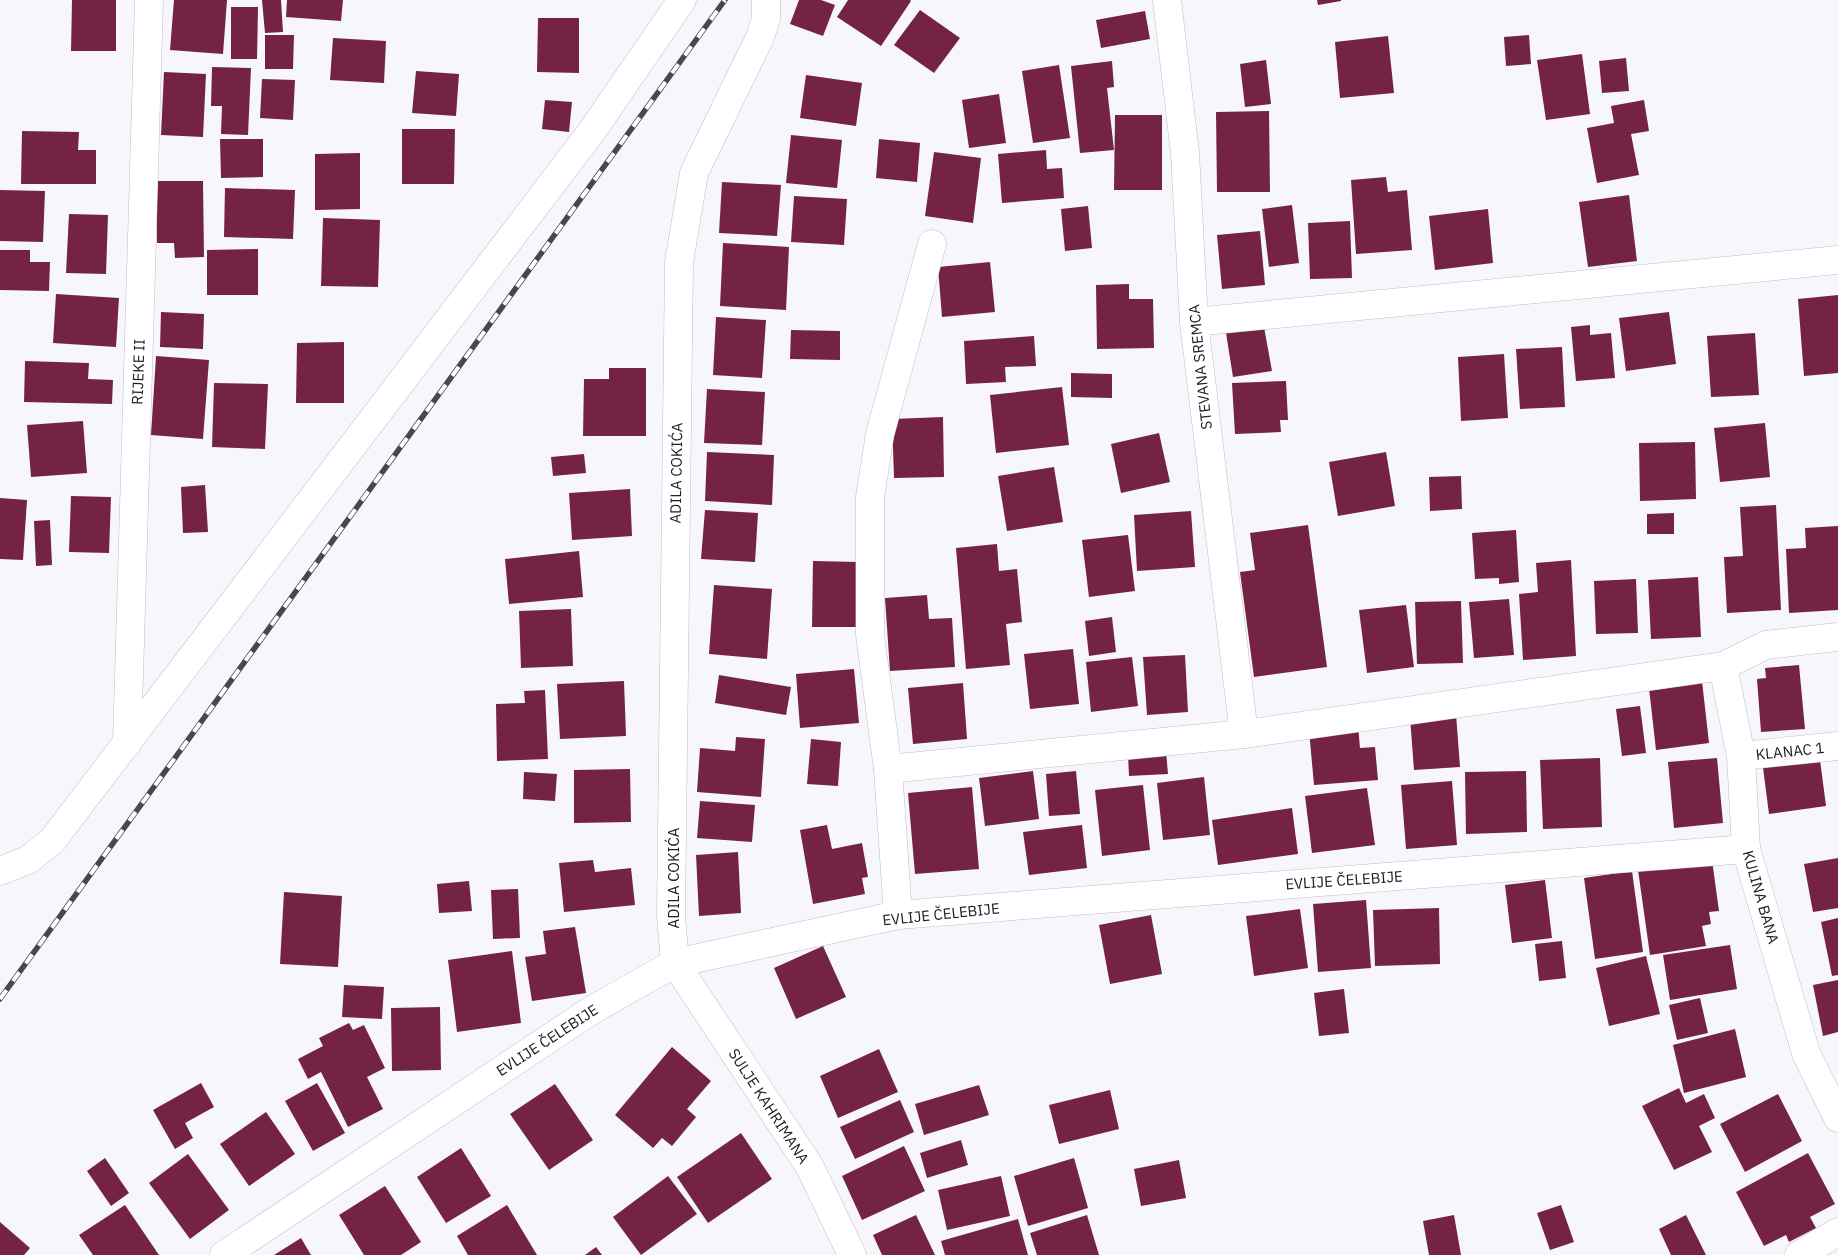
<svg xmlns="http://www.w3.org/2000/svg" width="1838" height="1255" font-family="'IBM Plex Sans',sans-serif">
  <rect width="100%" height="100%" fill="#f8f6fd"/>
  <g fill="#742344">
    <path d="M72,0H116V51H71Z"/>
    <path d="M174,0H227L223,54L170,50Z"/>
    <path d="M262,0H281L283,32L265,33Z"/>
    <path d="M287,0H343L341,21L286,17Z"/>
    <path d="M799,0H821L835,5L823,36L790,24Z"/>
    <path d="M848,0H910L911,1L881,46L837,17Z"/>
    <path d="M1317,0H1341V1L1318,5Z"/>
    <path d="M231,7H258L257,59H231Z"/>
    <path d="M920,10L960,38L934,73L894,45Z"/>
    <path d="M1145,11L1150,39L1101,48L1096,20Z"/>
    <path d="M538,18H579V73L537,72Z"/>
    <path d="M265,35H294L293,69H265Z"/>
    <path d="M1529,35L1531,64L1506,66L1504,37Z"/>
    <path d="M1388,36L1394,93L1340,98L1335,42Z"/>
    <path d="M333,38L386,41L384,83L330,80Z"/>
    <path d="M1582,54L1590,114L1546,120L1537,60Z"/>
    <path d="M1626,58L1629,91L1602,93L1599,61Z"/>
    <path d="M1266,60L1271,104L1245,107L1240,64Z"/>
    <path d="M1112,61L1114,87L1107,88L1114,150L1080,153L1071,66Z"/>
    <path d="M1059,65L1070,138L1033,143L1022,71Z"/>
    <path d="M212,67L251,68L248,135L221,134L222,106H211Z"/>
    <path d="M416,71L459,74L456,116L412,113Z"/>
    <path d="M164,72L206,74L203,137L161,135Z"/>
    <path d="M806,75L862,83L856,126L800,118Z"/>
    <path d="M262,79L295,80L293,120L260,118Z"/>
    <path d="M999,94L1006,143L969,148L962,100Z"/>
    <path d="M545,100L572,102L569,132L542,129Z"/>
    <path d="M1644,100L1649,131L1631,134L1639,175L1597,183L1587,128L1614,123L1611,106Z"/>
    <path d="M1269,111L1270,192H1217L1216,112Z"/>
    <path d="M1115,115H1162V190H1114Z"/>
    <path d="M402,129H455L454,184H402Z"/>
    <path d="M22,131L79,132L78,150H96V184H21Z"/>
    <path d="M791,135L842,140L837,188L786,183Z"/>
    <path d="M220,139H263V177L221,178Z"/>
    <path d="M879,139L920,143L917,182L876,178Z"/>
    <path d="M1046,150L1047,169L1062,168L1064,198L1002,203L998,154Z"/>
    <path d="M934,152L981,158L973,223L925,216Z"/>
    <path d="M360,153V209L315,210V154Z"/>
    <path d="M1386,177L1388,192L1407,190L1412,250L1356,254L1351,180Z"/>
    <path d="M156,181H203L204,257L175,258L174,243H157Z"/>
    <path d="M722,182L781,185L777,236L719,233Z"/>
    <path d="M225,188L295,190L293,239L224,237Z"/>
    <path d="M0,190L45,191L43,242L0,241Z"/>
    <path d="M1629,195L1637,261L1588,267L1579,202Z"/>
    <path d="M794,196L847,199L844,245L791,242Z"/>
    <path d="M1292,205L1299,263L1269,267L1262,209Z"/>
    <path d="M1088,206L1092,248L1065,251L1061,209Z"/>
    <path d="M1488,209L1493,263L1435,270L1429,216Z"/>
    <path d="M69,214L108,215L106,274L66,273Z"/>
    <path d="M323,218L380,220L378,287L321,286Z"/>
    <path d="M1350,221L1352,278L1310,279L1308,223Z"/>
    <path d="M1260,231L1265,285L1222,289L1217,235Z"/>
    <path d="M723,243L789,247L786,310L720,306Z"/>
    <path d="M258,249V295H207V250Z"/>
    <path d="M0,250H30V262H50L49,291L0,290Z"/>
    <path d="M990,262L995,312L942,317L938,267Z"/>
    <path d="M1129,284V299H1153L1154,348L1097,349L1096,285Z"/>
    <path d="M56,294L119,298L116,347L53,343Z"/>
    <path d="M1838,295V373L1804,376L1798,299Z"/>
    <path d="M161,312L204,314L203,349L160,347Z"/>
    <path d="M1669,312L1676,364L1626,371L1619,318Z"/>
    <path d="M716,317L766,320L762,378L713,375Z"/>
    <path d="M1590,325V335L1611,333L1615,378L1576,381L1571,327Z"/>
    <path d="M1264,327L1272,371L1233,377L1226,333Z"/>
    <path d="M791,330L840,331V360L790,359Z"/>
    <path d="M1755,333L1759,395L1711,397L1707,336Z"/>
    <path d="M1034,336L1036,366L1005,367L1006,382L966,384L964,341Z"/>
    <path d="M344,342V403H296L297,343Z"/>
    <path d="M1562,347L1565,407L1520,409L1516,349Z"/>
    <path d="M1504,354L1508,418L1461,421L1458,357Z"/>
    <path d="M156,356L209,360L203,439L151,435Z"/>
    <path d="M25,361L89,363L88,379L113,380L112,404L24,402Z"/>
    <path d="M609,368H646V436H583L584,379H609Z"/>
    <path d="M1071,373L1112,374V398L1071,397Z"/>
    <path d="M1286,381L1288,420H1280L1281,432L1235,434L1232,383Z"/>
    <path d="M214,383L268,384L265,449L212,447Z"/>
    <path d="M1062,387L1069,445L996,453L990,395Z"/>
    <path d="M707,389L765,392L762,445L704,443Z"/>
    <path d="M943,417L944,477L894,478L892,419Z"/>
    <path d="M83,421L87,473L31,477L27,425Z"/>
    <path d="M1765,423L1770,477L1720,482L1714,428Z"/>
    <path d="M1159,433L1170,482L1121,493L1111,444Z"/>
    <path d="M1695,442L1696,499L1640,501L1639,443Z"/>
    <path d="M707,452L774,455L772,505L705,501Z"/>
    <path d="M1386,452L1395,506L1338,516L1329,462Z"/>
    <path d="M584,454L586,473L553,476L551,457Z"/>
    <path d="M1054,467L1063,522L1007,531L998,476Z"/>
    <path d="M1461,476L1462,509L1430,511L1429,477Z"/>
    <path d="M205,485L208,532L183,533L181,487Z"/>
    <path d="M630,489L632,536L572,540L569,493Z"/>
    <path d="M71,496L111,497L109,553L69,552Z"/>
    <path d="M0,498L27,500L23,560L0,559Z"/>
    <path d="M1776,505L1781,610L1727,613L1724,557L1743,556L1740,507Z"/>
    <path d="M705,510L758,513L755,562L701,559Z"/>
    <path d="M1191,511L1195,567L1137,571L1134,515Z"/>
    <path d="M1674,513V534H1647V514Z"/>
    <path d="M50,520L52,565L36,566L34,521Z"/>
    <path d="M1308,525L1327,667L1254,677L1240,572L1255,570L1250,533Z"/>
    <path d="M1838,526V610L1789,613L1786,549L1806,548L1805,528Z"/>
    <path d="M1516,530L1519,582L1499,584V578L1475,579L1472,533Z"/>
    <path d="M1128,535L1135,591L1089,597L1082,540Z"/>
    <path d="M997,544L999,571L1017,569L1022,622L1006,624L1010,665L966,669L956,548Z"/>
    <path d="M579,551L583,597L509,604L505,559Z"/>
    <path d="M1571,560L1576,656L1523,660L1519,594L1538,592L1536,563Z"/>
    <path d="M813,561L860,562L858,627H812Z"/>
    <path d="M1698,577L1701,637L1651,639L1648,580Z"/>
    <path d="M1636,579L1638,633L1596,634L1594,581Z"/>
    <path d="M714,585L772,589L767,659L709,654Z"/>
    <path d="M927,595L929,619L952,618L955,667L890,671L885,598Z"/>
    <path d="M1509,599L1514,655L1474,658L1469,602Z"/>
    <path d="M1461,601L1463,663L1417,664L1415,602Z"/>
    <path d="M1406,605L1414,667L1367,673L1359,610Z"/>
    <path d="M571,609L573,666L521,668L519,611Z"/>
    <path d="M1112,617L1116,652L1089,656L1085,621Z"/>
    <path d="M1073,649L1079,704L1030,709L1024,654Z"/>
    <path d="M1185,655L1188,712L1147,715L1143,657Z"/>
    <path d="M1132,657L1138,706L1091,712L1086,662Z"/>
    <path d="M1799,665L1805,729L1761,732L1757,679L1766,678L1765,668Z"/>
    <path d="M854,669L859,723L800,728L796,674Z"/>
    <path d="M719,675L791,687L786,715L715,703Z"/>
    <path d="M624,681L626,736L560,739L557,684Z"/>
    <path d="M1702,681L1709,743L1656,750L1649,688Z"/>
    <path d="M963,683L967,739L913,744L908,688Z"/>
    <path d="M545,690L548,759L497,761L496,704L525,703L524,691Z"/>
    <path d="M1640,706L1646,753L1622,756L1616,709Z"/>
    <path d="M1456,714L1460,767L1414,770L1410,717Z"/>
    <path d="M1358,725L1360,748L1375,747L1378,780L1314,785L1309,730Z"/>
    <path d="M736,737L765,739L761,797L697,792L700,748L735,751Z"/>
    <path d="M811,739L841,742L838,786L807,784Z"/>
    <path d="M1166,751L1168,774L1129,776L1128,754Z"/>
    <path d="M1819,752L1826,806L1769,814L1762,760Z"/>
    <path d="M1600,758L1602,827L1543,829L1540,760Z"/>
    <path d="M1717,758L1723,823L1674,828L1668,762Z"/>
    <path d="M630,769L631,822L574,823V770Z"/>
    <path d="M1033,771L1039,819L985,826L979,778Z"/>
    <path d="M1076,771L1080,814L1049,816L1046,774Z"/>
    <path d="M1526,771L1527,832L1466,834L1465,772Z"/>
    <path d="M524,772L557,774L555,801L523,799Z"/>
    <path d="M1204,777L1210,835L1163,840L1157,783Z"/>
    <path d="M1452,781L1457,845L1406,849L1401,785Z"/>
    <path d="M1143,785L1150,850L1102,856L1095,790Z"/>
    <path d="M972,787L979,869L915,874L908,793Z"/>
    <path d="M1367,788L1375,845L1312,853L1305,796Z"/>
    <path d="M700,801L755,805L752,842L697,838Z"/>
    <path d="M1292,808L1298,854L1218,865L1212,820Z"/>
    <path d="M827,825L832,849L862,843L868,877L862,878L865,894L813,904L800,830Z"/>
    <path d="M1082,825L1087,868L1029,875L1023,832Z"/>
    <path d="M738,852L741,913L699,916L696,855Z"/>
    <path d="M1838,858V908L1813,912L1804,864Z"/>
    <path d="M593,860L595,872L631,868L635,905L564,912L559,863Z"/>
    <path d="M1712,860L1719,911L1709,912L1711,924L1702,926L1706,946L1650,955L1638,870Z"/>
    <path d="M1632,871L1643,952L1595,959L1584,878Z"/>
    <path d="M1545,880L1552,938L1512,943L1505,885Z"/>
    <path d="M469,881L472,911L439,913L437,884Z"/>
    <path d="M518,889L520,938L493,939L491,890Z"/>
    <path d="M284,892L342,896L338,967L280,964Z"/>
    <path d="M1366,900L1371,968L1318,972L1313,904Z"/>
    <path d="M1439,908L1440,964L1375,966L1373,910Z"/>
    <path d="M1300,909L1308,968L1254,976L1246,916Z"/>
    <path d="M1151,915L1162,974L1110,984L1099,925Z"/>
    <path d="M1838,918V975L1832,976L1821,922Z"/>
    <path d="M575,927L586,993L532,1001L525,957L546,954L543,931Z"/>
    <path d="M1562,941L1566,978L1539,981L1535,944Z"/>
    <path d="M1730,945L1737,989L1670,1000L1663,955Z"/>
    <path d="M823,946L846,997L796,1019L774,968Z"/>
    <path d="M512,951L521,1023L457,1032L448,960Z"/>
    <path d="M1646,956L1660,1014L1609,1026L1596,968Z"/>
    <path d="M1838,980V1032L1823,1036L1813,985Z"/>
    <path d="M344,985L384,987L382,1019L342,1017Z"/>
    <path d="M1344,989L1349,1033L1319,1036L1314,993Z"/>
    <path d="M1700,998L1708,1033L1677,1040L1669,1005Z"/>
    <path d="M440,1007L441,1070L392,1071L391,1008Z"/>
    <path d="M349,1023L353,1030L364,1025L385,1068L367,1077L383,1109L348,1127L321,1072L308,1079L298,1059L323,1046L319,1038Z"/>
    <path d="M1735,1029L1746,1077L1684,1093L1673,1045Z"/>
    <path d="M672,1047L711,1081L687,1109L696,1117L672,1146L662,1138L653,1148L615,1115Z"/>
    <path d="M879,1049L898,1092L838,1118L820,1076Z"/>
    <path d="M201,1083L214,1107L185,1123L193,1138L175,1149L153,1110Z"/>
    <path d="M317,1083L345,1133L313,1151L285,1101Z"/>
    <path d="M555,1084L593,1140L549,1170L510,1114Z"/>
    <path d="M979,1085L989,1115L924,1135L915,1104Z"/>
    <path d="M1679,1088L1686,1103L1704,1094L1715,1118L1699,1126L1712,1152L1674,1170L1642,1106Z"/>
    <path d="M1110,1090L1119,1129L1059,1144L1049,1105Z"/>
    <path d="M1778,1094L1802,1141L1745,1172L1720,1124Z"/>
    <path d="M900,1100L914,1132L855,1159L840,1127Z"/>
    <path d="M266,1112L295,1154L249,1186L220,1144Z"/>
    <path d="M741,1133L772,1179L708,1223L677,1177Z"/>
    <path d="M961,1140L968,1165L927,1178L920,1153Z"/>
    <path d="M904,1146L925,1191L862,1220L842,1176Z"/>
    <path d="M461,1148L491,1196L446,1223L417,1177Z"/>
    <path d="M1808,1153L1835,1204L1810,1217L1816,1228L1789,1242L1786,1235L1764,1246L1736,1192Z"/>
    <path d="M188,1154L229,1210L190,1239L149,1183Z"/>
    <path d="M105,1158L129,1193L111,1206L87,1171Z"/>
    <path d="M1074,1158L1088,1208L1028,1226L1014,1176Z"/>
    <path d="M1179,1160L1186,1198L1141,1206L1134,1169Z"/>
    <path d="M668,1176L697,1214L641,1255L613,1217Z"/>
    <path d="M1001,1176L1010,1216L947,1230L938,1190Z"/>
    <path d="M385,1186L421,1242L401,1255H364L339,1215Z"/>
    <path d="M125,1205L159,1255H93L79,1235Z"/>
    <path d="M507,1205L537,1255H468L457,1236Z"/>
    <path d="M1561,1205L1574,1242L1550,1250L1537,1213Z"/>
    <path d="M916,1215L935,1255H882L873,1235Z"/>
    <path d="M1087,1215L1099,1255H1037L1030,1233Z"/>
    <path d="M1454,1215L1461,1255H1429L1423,1221Z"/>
    <path d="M1686,1215L1706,1255H1671L1659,1229Z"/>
    <path d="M1018,1219L1028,1255H945L941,1241Z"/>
    <path d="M0,1222L30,1248L24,1255H0Z"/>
    <path d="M301,1238L311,1255H274Z"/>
    <path d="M596,1247L602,1255H585Z"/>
  </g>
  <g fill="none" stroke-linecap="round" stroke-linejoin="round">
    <g stroke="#c0bbcc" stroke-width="29">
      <g id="minor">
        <path d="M766,0V19L760,37L694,173L679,262L671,915L675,963L810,1167L852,1255"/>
        <path d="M1167,0L1185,153L1194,322L1244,734"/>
        <path d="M932,244L880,434L870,497V635L888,769L1244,734L1723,666L1766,645L1838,637"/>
        <path d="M1194,322L1838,260"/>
        <path d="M1723,666L1741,756L1746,849L1806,1053L1838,1118"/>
        <path d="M127,744L149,0"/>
        <path d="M1741,756L1838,746"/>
        <path d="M888,769L898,915"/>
        <path d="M0,871L28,860L52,841L592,131L682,0"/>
        <path d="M224,1255L592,1010L675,963L898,915L1746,849"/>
        <path d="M1799,1255L1838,1232"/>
      </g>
    </g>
    <use href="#minor" stroke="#fff" stroke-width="28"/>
    <g stroke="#49474e" stroke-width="5.5">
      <path id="rail" d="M0,999L725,0"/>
    </g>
    <use href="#rail" stroke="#fff" stroke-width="4" stroke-dasharray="11" stroke-linecap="butt"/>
  </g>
  <g text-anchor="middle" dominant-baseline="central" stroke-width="5" stroke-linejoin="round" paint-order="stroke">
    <g font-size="15" fill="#222027" stroke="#fff">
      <text transform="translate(1200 367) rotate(-96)">STEVANA SREMCA</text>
      <text transform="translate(138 372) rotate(-88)">RIJEKE II</text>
      <text transform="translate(676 473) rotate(-89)">ADILA COKIĆA</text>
      <text transform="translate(1790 751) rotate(-6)">KLANAC 1</text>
      <text transform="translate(673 878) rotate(-90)">ADILA COKIĆA</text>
      <text transform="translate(1344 880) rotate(-4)">EVLIJE ČELEBIJE</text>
      <text transform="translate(1761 897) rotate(74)">KULINA BANA</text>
      <text transform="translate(941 914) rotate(-6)">EVLIJE ČELEBIJE</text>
      <text transform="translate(547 1040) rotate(-33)">EVLIJE ČELEBIJE</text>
      <text transform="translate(769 1106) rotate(57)">SULJE KAHRIMANA</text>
    </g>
  </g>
</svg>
